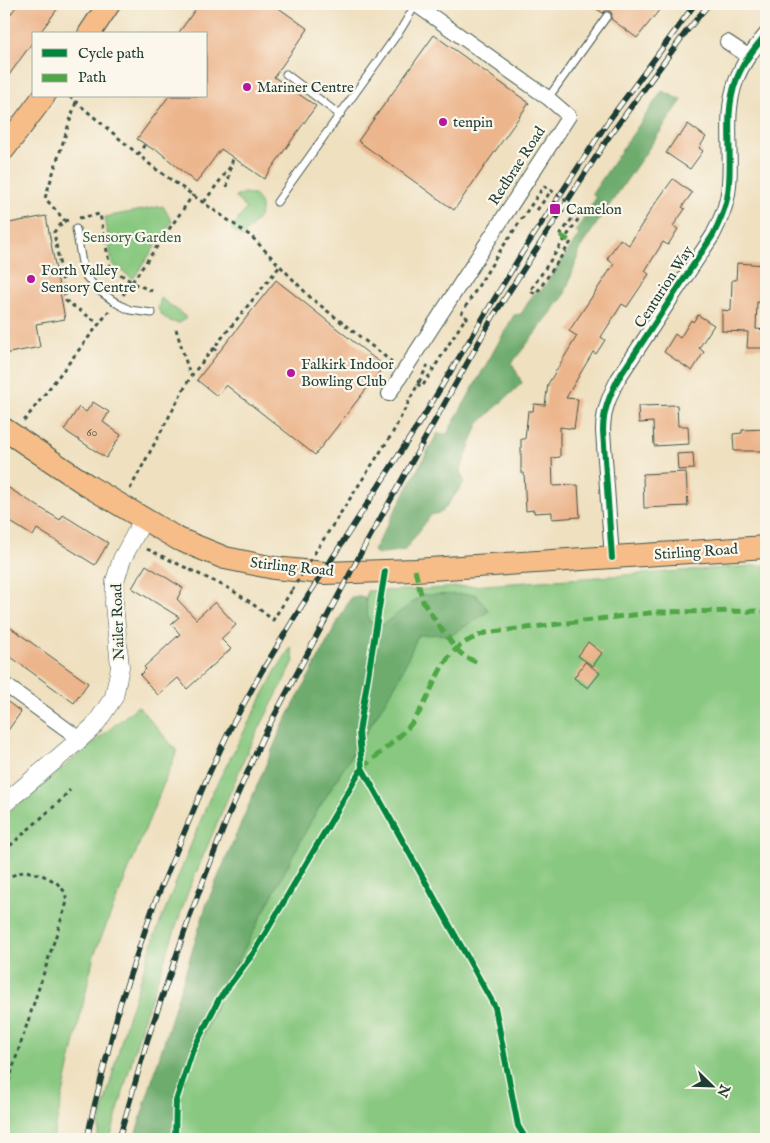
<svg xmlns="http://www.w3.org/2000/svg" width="770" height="1143" font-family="'IM FELL English',serif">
  <rect width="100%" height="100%" fill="#fbf7ec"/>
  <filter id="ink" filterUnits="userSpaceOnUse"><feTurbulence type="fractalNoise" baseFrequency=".02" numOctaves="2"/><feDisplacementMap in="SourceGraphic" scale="10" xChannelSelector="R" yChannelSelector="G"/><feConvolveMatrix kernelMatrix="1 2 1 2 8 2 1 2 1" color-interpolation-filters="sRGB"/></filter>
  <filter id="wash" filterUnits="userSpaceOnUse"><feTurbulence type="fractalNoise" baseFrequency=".0096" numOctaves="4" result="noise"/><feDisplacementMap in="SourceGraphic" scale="20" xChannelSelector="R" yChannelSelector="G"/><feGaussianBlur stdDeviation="1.12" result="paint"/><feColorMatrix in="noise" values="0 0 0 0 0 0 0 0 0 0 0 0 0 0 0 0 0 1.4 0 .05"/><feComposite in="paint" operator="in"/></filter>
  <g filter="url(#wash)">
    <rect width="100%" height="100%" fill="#efe0c0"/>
    <g fill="#88c880" stroke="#54825a">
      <path d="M244,193C252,194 257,195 260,203C266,216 249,228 242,237L231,229L246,209L235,197Z"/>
      <path d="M163,206L172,222L133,279L112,264L105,217Z"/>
      <path d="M161,298L187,318L179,323C168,322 163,318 158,309Z"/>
      <path d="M766,565V1139H141L361,643L367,591L415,590Z"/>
      <path d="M291,647L294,661L248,750L188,892L142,1024L110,1139H97L102,1113L126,1024L155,935L210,797L275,672Z"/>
      <path d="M138,706L177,751L94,955L53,1139H4V816Z"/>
    </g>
    <g fill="#6eac6e" stroke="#467451">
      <path d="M662,91L682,100L582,245L564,296L512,363L522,383L478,424L461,469L464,483L442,512L431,515L405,550L377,554L373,551L437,434H447L514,315L521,314L536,290L541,291L579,235L576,231L596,198L592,194Z"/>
      <path d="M475,594L489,611L453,634L418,635L399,679L311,821L225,986L179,1092L173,1139H134L207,903L282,727L351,597H365L369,622L382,625L423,595Z"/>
    </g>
    <g id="blocks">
      <g fill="#ecb58c">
        <path d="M18,4H61L39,34H34V40L4,82V23Z"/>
        <path d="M199,4H273L308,29L274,77L316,106L264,179L221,149L196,183L155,148L154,150L137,139L169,96H206V34H178Z"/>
        <path d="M589,4H664L637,38L611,19L612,14L610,11H605L603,13Z"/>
        <path d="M434,35L529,103L454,210L358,141Z"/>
        <path d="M688,124L706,137L699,148L703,151L690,169L666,153L678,135L680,136Z"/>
        <path d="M673,179L692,193L682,207L685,209L673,226L678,229L668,245L663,242L645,271L649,274L627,307L622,304L601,337L605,340L596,354L593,352L566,398L578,399L574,429L560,427V457L552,458L553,486L578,485L580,517L552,519V512L534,513V510L526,511L524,473H521V439H525L528,411H533L534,404L545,405L548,384L577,336L569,331L614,264L607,259L620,239L629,245L652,208Z"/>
        <path d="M46,216L65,319L36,324L40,347L4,354V224Z"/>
        <path d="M737,263L766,265V303L757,302L756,329L766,330V348H747L748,332L722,331V310L731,311L732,280H736Z"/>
        <path d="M276,280L384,366L315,455L226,385L217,396L197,380Z"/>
        <path d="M698,315L714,325L699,348L704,352L692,371L664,352L675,334L680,338L691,320L693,322Z"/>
        <path d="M93,402L109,412L103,422L121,435L106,458L64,430L79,407L86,412Z"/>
        <path d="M677,405L678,426H688L689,444L654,446L653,422L639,423L638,406Z"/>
        <path d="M766,429V451H734L733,434L742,433V430Z"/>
        <path d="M693,453L694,469L678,470L677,454Z"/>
        <path d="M686,472L688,506L644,508L643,474Z"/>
        <path d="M4,485L60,520L63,515L108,543L95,565L37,529L33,536L4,518Z"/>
        <path d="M146,565L183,588L177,599L196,619L215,602L236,625L221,639L231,649L187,689L178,678L158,695L140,675L146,669L144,667L180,634L171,624L179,617L132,588Z"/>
        <path d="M4,623L88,683L74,703L4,652Z"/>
        <path d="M588,642L602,653L593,666L578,656Z"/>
        <path d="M585,662L600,673L588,688L574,678Z"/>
        <path d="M4,699L21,712L4,736Z"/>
      </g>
    </g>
  </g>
  <g filter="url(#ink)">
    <use href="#blocks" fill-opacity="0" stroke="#3e5549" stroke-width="1"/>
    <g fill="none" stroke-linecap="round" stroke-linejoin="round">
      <g stroke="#3e5549" stroke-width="9">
        <g id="service">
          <path d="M286,74L340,115"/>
          <path d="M548,98L607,16"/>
          <path d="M277,202L401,29L416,4"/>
          <path d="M76,229L84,274L98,290L118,304L130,310L152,313"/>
        </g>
      </g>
      <g stroke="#3e5549" stroke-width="16">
        <g id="minor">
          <path d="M727,42L748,56"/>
          <path d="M389,394L569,116L548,98L415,4"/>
          <path d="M612,558L603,431C603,411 609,397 618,379L713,235C719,223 724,212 727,199C735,161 722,119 736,81C742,63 754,49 766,34"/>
          <path d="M4,684L80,739"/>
        </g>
      </g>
      <g stroke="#3e5549" stroke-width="19">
        <path id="tertiary" d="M4,804L80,739L95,725L114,697L120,667L114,604L115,581L122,559L144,518"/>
      </g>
      <g stroke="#3e5549" stroke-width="24">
        <g id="primary">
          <path d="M89,34L109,4"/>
          <path d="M4,149L44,96"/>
          <path d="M4,429L90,487L178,539L225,558L274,568L324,573L415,570L766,547"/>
        </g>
      </g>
      <g stroke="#3e5549" stroke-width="3" stroke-dasharray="4 4" stroke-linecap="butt">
        <path d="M69,96L153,167L252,237L311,298L392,362"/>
        <path d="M138,155L145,144"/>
        <path d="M227,187L233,157"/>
        <path d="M204,202L230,167"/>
        <path d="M537,210L551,191"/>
        <path d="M79,218L100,214L110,267L133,283L155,292"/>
        <path d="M68,220L64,221L54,232L66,301L98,323"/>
        <path d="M66,222L45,198L76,102"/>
        <path d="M560,235L579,209"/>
        <path d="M123,295L193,195"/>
        <path d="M176,329L190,375"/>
        <path d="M213,348L219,352"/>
        <path d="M419,382L428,365"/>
        <path d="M417,384L422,387L466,317L468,319"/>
        <path d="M24,421L109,311"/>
        <path d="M130,489L191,376L280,266"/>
        <path d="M147,549L230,589L250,602L273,620L292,590"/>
        <path d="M314,554L392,434L419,382L416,381"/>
        <path d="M4,851L58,803L70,790"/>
        <path d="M4,878L26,871L42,875L56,882L65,892L67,902L13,1067L4,1100"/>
      </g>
      <use href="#service" stroke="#fff" stroke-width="7"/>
      <use href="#minor" stroke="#fff" stroke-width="14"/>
      <use href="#tertiary" stroke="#fff" stroke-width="18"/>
      <use href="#primary" stroke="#f7bd88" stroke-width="22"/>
      <g stroke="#1f3d34" stroke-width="5.5">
        <g id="rail">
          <path d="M87,1139L93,1111L120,1004L153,907L207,778L232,725L262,671L306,599L425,414L522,253L607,123L695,4"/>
          <path d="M119,1139L148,1038L191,913L229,814L263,737L362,551L494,315L608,138L686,32L709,4"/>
        </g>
      </g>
      <use href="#rail" stroke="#fbf7ec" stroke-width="4" stroke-dasharray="11" stroke-linecap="butt"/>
      <g stroke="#3e5549" stroke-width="3" stroke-dasharray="4 4" stroke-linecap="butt">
        <path d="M461,314L500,251L544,186L583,212L530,291L536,294L571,242"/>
        <path d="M292,590L313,556"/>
      </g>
      <g stroke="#4fa644" stroke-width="5" stroke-dasharray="10 5" stroke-linecap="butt">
        <path d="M560,235L571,242"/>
        <path d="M415,570L423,602L437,623L456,649L465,657L476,662"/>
        <path d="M362,768C380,752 403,737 416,717C431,696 436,669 455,650C463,642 475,637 485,633L657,612L766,611"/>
      </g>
      <g stroke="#fbf7ec" stroke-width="9">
        <g id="cycleway">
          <path d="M612,558L603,431C603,411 609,397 618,379L713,235C719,223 724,212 727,199C735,161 722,119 736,81C742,63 754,49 766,34"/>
          <path d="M362,768L495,1007L518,1126L526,1139"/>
          <path d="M175,1139L176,1101L192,1052L219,999L255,951L362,768L359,732L385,571"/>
        </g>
      </g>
      <use href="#cycleway" stroke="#00873e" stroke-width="6"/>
    </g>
  </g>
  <g fill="#b5179e" stroke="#fbf7ec" stroke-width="2">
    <circle cx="247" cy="87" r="5"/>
    <circle cx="443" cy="122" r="5"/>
    <rect x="549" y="203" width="12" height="12" rx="2.5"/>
    <circle cx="31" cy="279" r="5"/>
    <circle cx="291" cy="373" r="5"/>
  </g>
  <g text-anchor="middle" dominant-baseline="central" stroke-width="4.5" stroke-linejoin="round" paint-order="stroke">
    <g font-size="12" fill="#525b4a">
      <text x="92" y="432">60</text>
    </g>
    <g font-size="15" fill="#1f3d34" stroke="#fbf7ec" text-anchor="start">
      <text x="257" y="87">Mariner Centre</text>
      <text x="453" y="122">tenpin</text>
      <text x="566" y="209">Camelon</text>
      <text x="41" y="270">Forth Valley<tspan x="41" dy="17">Sensory Centre</tspan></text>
      <text x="301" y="364">Falkirk Indoor<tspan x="301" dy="17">Bowling Club</tspan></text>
    </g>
    <g font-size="15" fill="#1f3d34" stroke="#fbf7ec">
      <text transform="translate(517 166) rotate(-57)">Redbrae Road</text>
      <text transform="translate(664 287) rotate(-57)">Centurion Way</text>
      <text transform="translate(696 552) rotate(-4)">Stirling Road</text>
      <text transform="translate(292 567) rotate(6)">Stirling Road</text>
      <text transform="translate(118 622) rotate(-92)">Nailer Road</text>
    </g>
    <g font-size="15" fill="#396047" stroke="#fbf7ec">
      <text x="132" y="237">Sensory Garden</text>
    </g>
  </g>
  <rect width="770" height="1143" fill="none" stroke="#fbf7ec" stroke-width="20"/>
  <rect x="32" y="32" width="175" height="65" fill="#fbf7ec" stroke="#a3ada2"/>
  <rect x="42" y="49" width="25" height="8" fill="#00873e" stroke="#a3ada2"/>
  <text x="78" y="58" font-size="15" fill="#1f3d34">Cycle path</text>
  <rect x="42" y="74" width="25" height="8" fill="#4fa644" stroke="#a3ada2"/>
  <text x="78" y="82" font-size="15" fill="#1f3d34">Path</text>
  <g transform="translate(712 1086) rotate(113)" stroke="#fbf7ec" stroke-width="4" paint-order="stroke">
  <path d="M0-4L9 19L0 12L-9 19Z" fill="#1f3d34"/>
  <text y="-8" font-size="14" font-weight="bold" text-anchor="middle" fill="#1f3d34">N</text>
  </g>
</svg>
